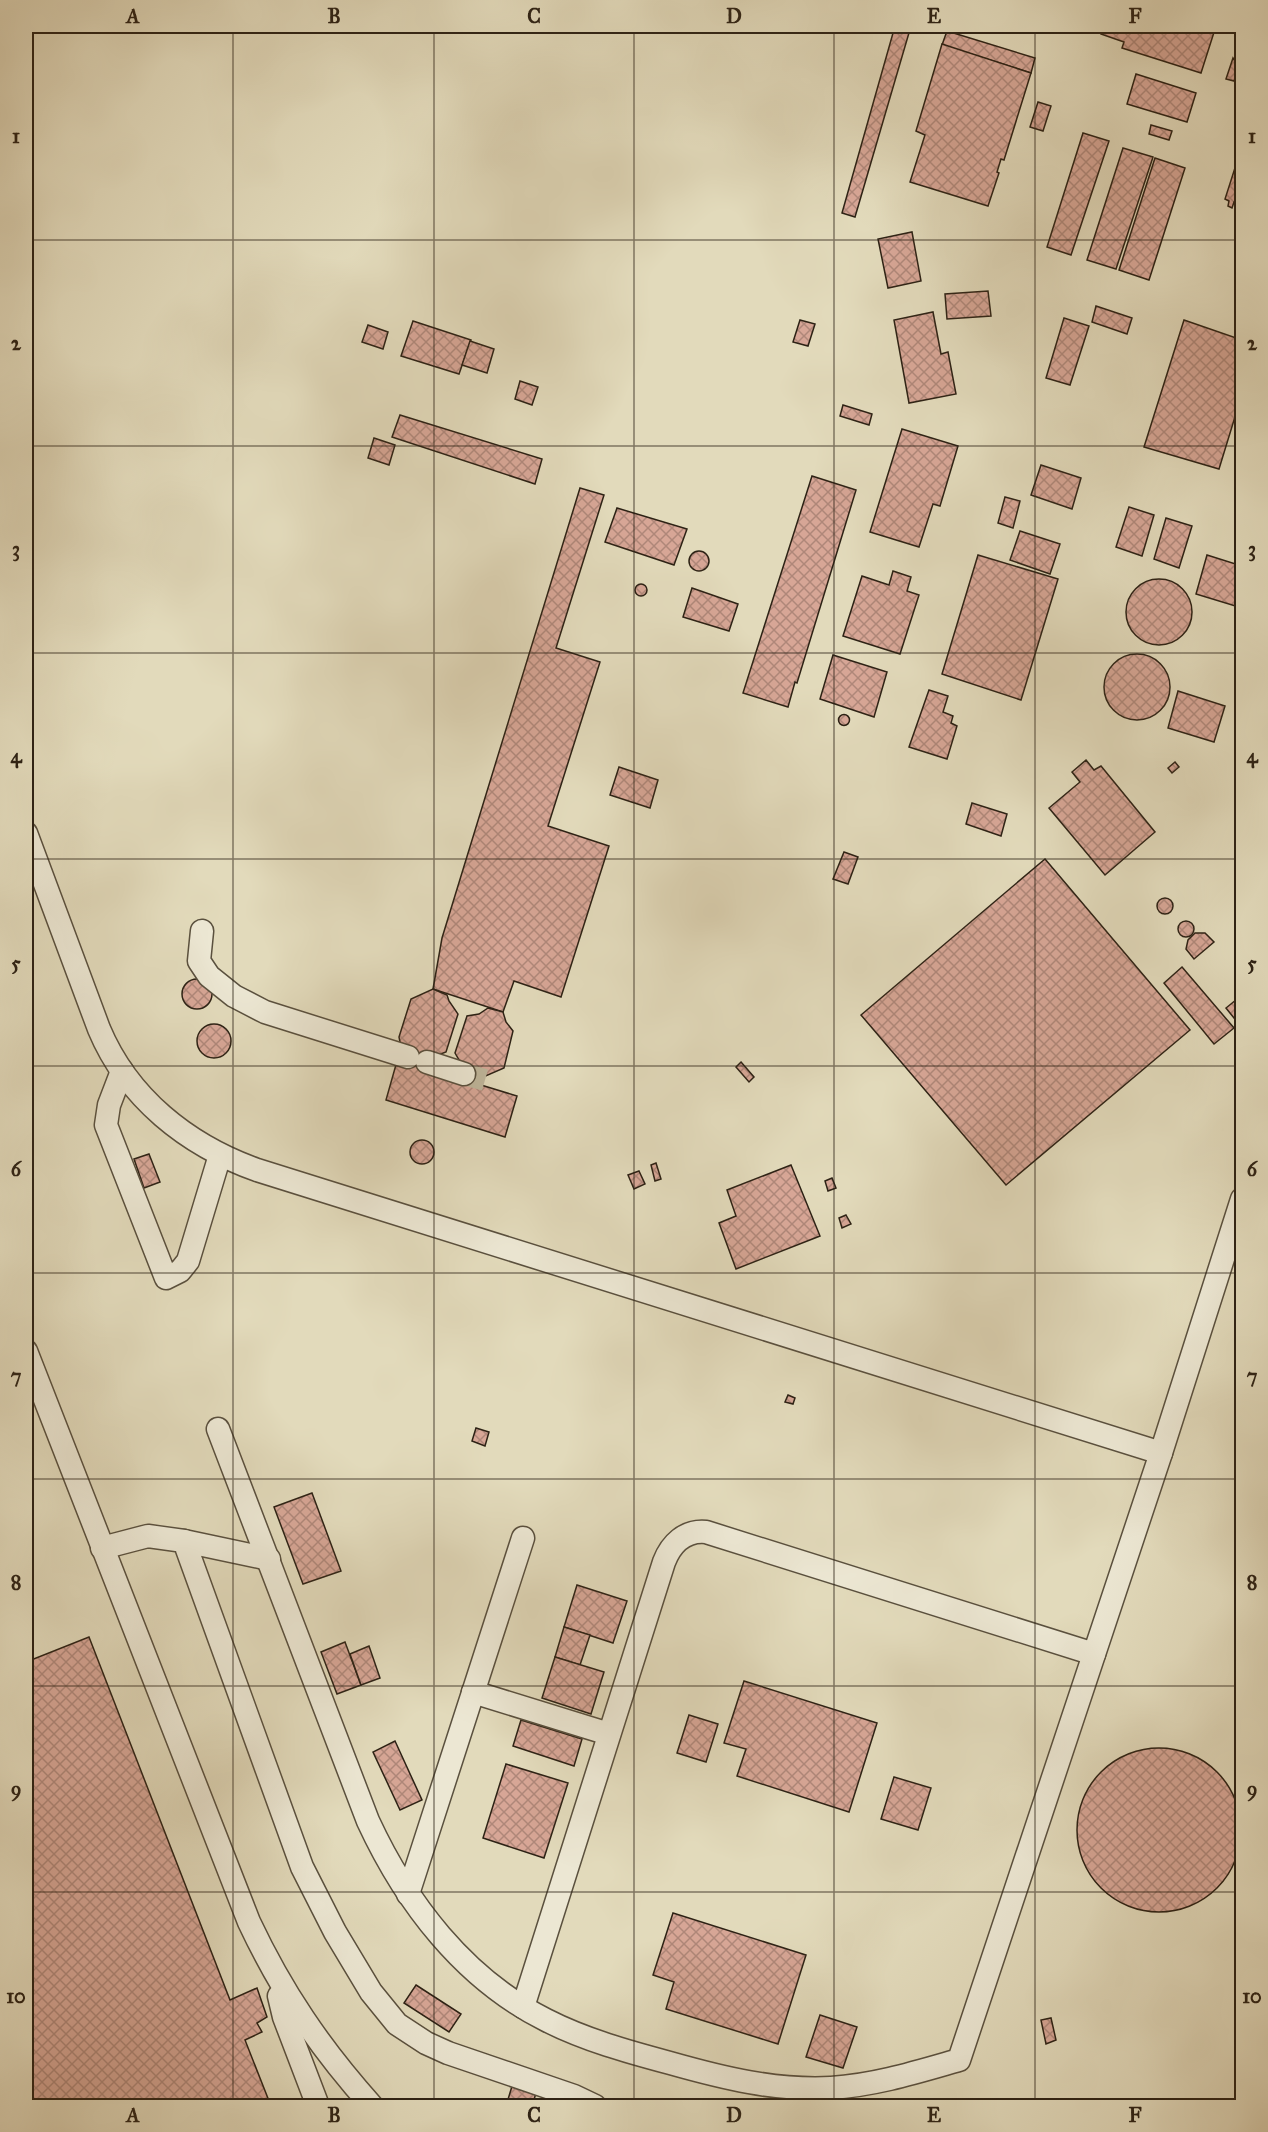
<svg xmlns="http://www.w3.org/2000/svg" width="1268" height="2132" font-family="'IM FELL Great Primer',serif">
  <defs>
    <pattern id="building-cross-hatch" width="8" height="8" patternUnits="userSpaceOnUse" patternTransform="scale(1.5)"><rect width="8" height="8" fill="#d7a696"/><path d="M0 0l8 8M0 8l8-8" fill="none" stroke="#af8779"/></pattern>
  </defs>
  <rect width="100%" height="100%" fill="#e2dabb"/>
  <filter id="stains"><feTurbulence type="fractalNoise" baseFrequency=".00333" numOctaves="4"/><feColorMatrix values="0 0 0 0 .2 0 0 0 0 .09 0 0 0 0 .02 0 0 0 .5 -.17"/></filter>
  <radialGradient id="worn" r=".72"><stop offset=".6" stop-color="#630" stop-opacity="0"/><stop offset="1" stop-color="#630" stop-opacity=".3"/></radialGradient>
  <g fill="url(#building-cross-hatch)" stroke="#2d2215" stroke-width="1.5">
    <path d="M895,26H911L855,217L842,213Z"/>
    <path d="M1103,26H1216L1201,73L1122,48L1124,42L1101,34Z"/>
    <path d="M947,31L1035,58L1031,73L942,45Z"/>
    <path d="M942,44L1031,73L1004,160L1001,159L997,172L999,173L988,206L910,182L925,135L916,131Z"/>
    <path d="M1233,58L1235,61L1240,62L1234,81L1226,79Z"/>
    <path d="M1136,74L1196,93L1187,122L1127,104Z"/>
    <path d="M1038,102L1051,106L1043,131L1030,127Z"/>
    <path d="M1151,125L1172,131L1169,140L1149,134Z"/>
    <path d="M1083,133L1109,141L1071,255L1047,247Z"/>
    <path d="M1242,146V211L1240,210L1242,205L1234,202L1232,208L1228,206L1229,201L1225,199Z"/>
    <path d="M1123,148L1153,157L1116,269L1087,260Z"/>
    <path d="M1155,158L1185,168L1149,280L1119,270Z"/>
    <path d="M912,232L921,281L888,288L878,239Z"/>
    <path d="M988,291L991,316L947,319L945,294Z"/>
    <path d="M1242,303V320L1239,313Z"/>
    <path d="M1096,306L1132,318L1127,334L1092,322Z"/>
    <path d="M933,312L941,354L948,352L956,394L909,403L894,320Z"/>
    <path d="M1064,318L1089,326L1070,385L1046,378Z"/>
    <path d="M800,320L815,324L808,346L793,342Z"/>
    <path d="M1184,320L1242,340V394L1219,469L1144,447Z"/>
    <path d="M413,321L471,340L459,374L401,356Z"/>
    <path d="M368,325L388,332L383,349L362,342Z"/>
    <path d="M470,341L494,349L487,373L462,365Z"/>
    <path d="M520,381L538,387L532,405L515,399Z"/>
    <path d="M843,405L872,414L869,425L840,416Z"/>
    <path d="M400,415L542,459L535,484L392,437Z"/>
    <path d="M902,429L958,446L940,506L933,504L919,547L870,532Z"/>
    <path d="M374,438L395,445L389,465L368,458Z"/>
    <path d="M1041,465L1081,478L1072,509L1031,495Z"/>
    <path d="M812,476L856,490L797,683L795,682L788,707L743,693Z"/>
    <path d="M580,488L604,495L556,648L600,662L548,826L609,846L561,997L514,981L503,1012L433,989L442,938Z"/>
    <path d="M1005,497L1020,501L1013,528L998,523Z"/>
    <path d="M1129,507L1154,515L1142,556L1116,547Z"/>
    <path d="M617,508L687,529L674,565L605,542Z"/>
    <path d="M1166,518L1192,526L1179,568L1154,559Z"/>
    <path d="M1020,531L1060,544L1050,574L1010,560Z"/>
    <circle cx="699" cy="561" r="10"/>
    <path d="M978,555L1058,579L1021,700L942,674Z"/>
    <path d="M1207,555L1242,566V608L1196,594Z"/>
    <path d="M893,571L911,577L907,591L919,595L900,654L843,636L862,576L889,585Z"/>
    <circle cx="1159" cy="612" r="33"/>
    <circle cx="641" cy="590" r="6"/>
    <path d="M692,588L738,604L729,631L683,617Z"/>
    <circle cx="1137" cy="687" r="33"/>
    <path d="M833,655L887,672L874,717L820,699Z"/>
    <path d="M929,690L948,696L943,712L953,716L951,723L957,726L947,759L909,747Z"/>
    <path d="M1178,691L1225,706L1214,742L1168,728Z"/>
    <circle cx="844" cy="720" r="5.5"/>
    <path d="M1086,760L1094,770L1101,766L1155,832L1105,875L1049,808L1080,782L1072,772Z"/>
    <path d="M1175,762L1179,767L1172,773L1168,768Z"/>
    <path d="M619,767L658,780L650,808L610,795Z"/>
    <path d="M972,803L1007,814L1001,836L966,824Z"/>
    <path d="M844,852L858,857L848,884L833,879Z"/>
    <path d="M1045,859L1190,1030L1006,1185L861,1015Z"/>
    <circle cx="1165" cy="906" r="8"/>
    <circle cx="1186" cy="929" r="8"/>
    <path d="M1195,933H1205L1214,942L1194,959L1186,949L1188,940Z"/>
    <path d="M1182,967L1234,1028L1214,1044L1164,983Z"/>
    <circle cx="197" cy="994" r="15"/>
    <path d="M433,989L447,995L449,1001L458,1014L446,1052L425,1060L467,1074L455,1053L467,1016L479,1014L488,1008L503,1012L506,1022L513,1031L504,1068L483,1077L481,1085L517,1096L505,1137L386,1100L401,1047L399,1037L411,999Z"/>
    <path d="M1242,995V1028L1226,1008Z"/>
    <circle cx="214" cy="1041" r="17"/>
    <path d="M741,1062L754,1077L749,1082L736,1067Z"/>
    <circle cx="422" cy="1152" r="12"/>
    <path d="M149,1154L160,1182L144,1188L134,1159Z"/>
    <path d="M656,1163L661,1179L655,1181L651,1165Z"/>
    <path d="M791,1165L820,1236L736,1269L719,1223L736,1216L727,1190Z"/>
    <path d="M639,1171L645,1184L634,1189L628,1175Z"/>
    <path d="M832,1178L836,1188L828,1191L825,1181Z"/>
    <path d="M846,1215L851,1224L842,1228L839,1218Z"/>
    <path d="M788,1395L795,1398L793,1404L785,1402Z"/>
    <path d="M476,1428L489,1432L485,1446L472,1441Z"/>
    <path d="M312,1493L341,1571L303,1584L274,1507Z"/>
    <path d="M577,1585L627,1601L613,1643L564,1627Z"/>
    <path d="M564,1627L590,1635L580,1665L555,1657Z"/>
    <path d="M89,1637L230,2000L257,1988L267,2017L257,2023L262,2032L245,2040L271,2106H26V1662Z"/>
    <path d="M345,1642L361,1685L337,1694L321,1652Z"/>
    <path d="M369,1646L380,1678L361,1685L350,1654Z"/>
    <path d="M555,1657L604,1672L591,1714L542,1698Z"/>
    <path d="M744,1681L877,1723L849,1812L737,1776L746,1749L724,1743Z"/>
    <path d="M689,1715L718,1724L706,1762L677,1753Z"/>
    <path d="M521,1720L582,1739L574,1766L513,1746Z"/>
    <path d="M395,1741L422,1800L400,1810L373,1752Z"/>
    <circle cx="1159" cy="1830" r="82"/>
    <path d="M506,1764L568,1783L544,1858L483,1838Z"/>
    <path d="M894,1777L931,1788L918,1830L881,1819Z"/>
    <path d="M673,1913L806,1955L778,2044L666,2009L674,1982L653,1975Z"/>
    <path d="M416,1985L461,2014L449,2032L404,2003Z"/>
    <path d="M820,2015L857,2027L843,2068L806,2057Z"/>
    <path d="M1051,2018L1056,2040L1046,2044L1041,2020Z"/>
    <path d="M513,2083L537,2090L532,2106H506Z"/>
  </g>
  <g fill="none" stroke-linecap="round" stroke-linejoin="round">
    <path stroke="#beb59a" stroke-width="22" stroke-dasharray="22 11" stroke-linecap="butt" d="M464,1074L485,1080"/>
    <g stroke="#5a503e" stroke-width="25">
      <g id="minor">
        <path d="M26,833L99,1029C128,1098 187,1145 257,1170L1161,1453L1242,1199"/>
        <path d="M202,931L199,961L209,976L234,996L265,1012L408,1057"/>
        <path d="M427,1062L464,1074"/>
        <path d="M122,1071L109,1105L106,1125L166,1278L180,1271L188,1261L220,1155"/>
        <path d="M26,1351L249,1922C282,1992 320,2048 372,2106"/>
        <path d="M218,1429L368,1821C406,1903 464,1979 546,2020C585,2040 629,2052 670,2063C723,2078 776,2091 831,2088C876,2085 917,2072 959,2060L1161,1453"/>
        <path d="M184,1541L269,1559"/>
        <path d="M102,1548L148,1536L184,1541L302,1867L335,1932L371,1992L397,2024L426,2043L448,2053L574,2096L595,2106"/>
        <path d="M473,1692L609,1734"/>
        <path d="M408,1894L523,1538"/>
        <path d="M279,1996L284,2017L318,2106"/>
        <path d="M523,2007L664,1562C671,1544 685,1530 706,1532L1094,1654"/>
      </g>
    </g>
    <use href="#minor" stroke="#ece7d3" stroke-width="22"/>
  </g>
  <path fill="none" stroke="#2d2215" stroke-width="1.5" stroke-opacity="0.55" d="M233,26V2106M434,26V2106M634,26V2106M834,26V2106M1035,26V2106M26,240H1242M26,446H1242M26,653H1242M26,859H1242M26,1066H1242M26,1273H1242M26,1479H1242M26,1686H1242M26,1892H1242"/>
  <rect width="1268" height="2132" fill="none" stroke="#e2dabb" stroke-width="66"/>
  <rect x="33" y="33" width="1202" height="2066" fill="none" stroke="#2d2215" stroke-width="2"/>
  <g font-size="20" text-anchor="middle" font-weight="bold" fill="#2d2215">
    <text x="133" y="23">A</text>
    <text x="334" y="23">B</text>
    <text x="534" y="23">C</text>
    <text x="734" y="23">D</text>
    <text x="934" y="23">E</text>
    <text x="1135" y="23">F</text>
    <text x="16" y="143">1</text>
    <text x="1252" y="143">1</text>
    <text x="16" y="350">2</text>
    <text x="1252" y="350">2</text>
    <text x="16" y="556">3</text>
    <text x="1252" y="556">3</text>
    <text x="16" y="763">4</text>
    <text x="1252" y="763">4</text>
    <text x="16" y="970">5</text>
    <text x="1252" y="970">5</text>
    <text x="16" y="1176">6</text>
    <text x="1252" y="1176">6</text>
    <text x="16" y="1383">7</text>
    <text x="1252" y="1383">7</text>
    <text x="16" y="1589">8</text>
    <text x="1252" y="1589">8</text>
    <text x="16" y="1796">9</text>
    <text x="1252" y="1796">9</text>
    <text x="16" y="2003">10</text>
    <text x="1252" y="2003">10</text>
    <text x="133" y="2122">A</text>
    <text x="334" y="2122">B</text>
    <text x="534" y="2122">C</text>
    <text x="734" y="2122">D</text>
    <text x="934" y="2122">E</text>
    <text x="1135" y="2122">F</text>
  </g>
  <rect width="100%" height="100%" filter="url(#stains)"/>
  <rect width="100%" height="100%" fill="url(#worn)"/>
</svg>
